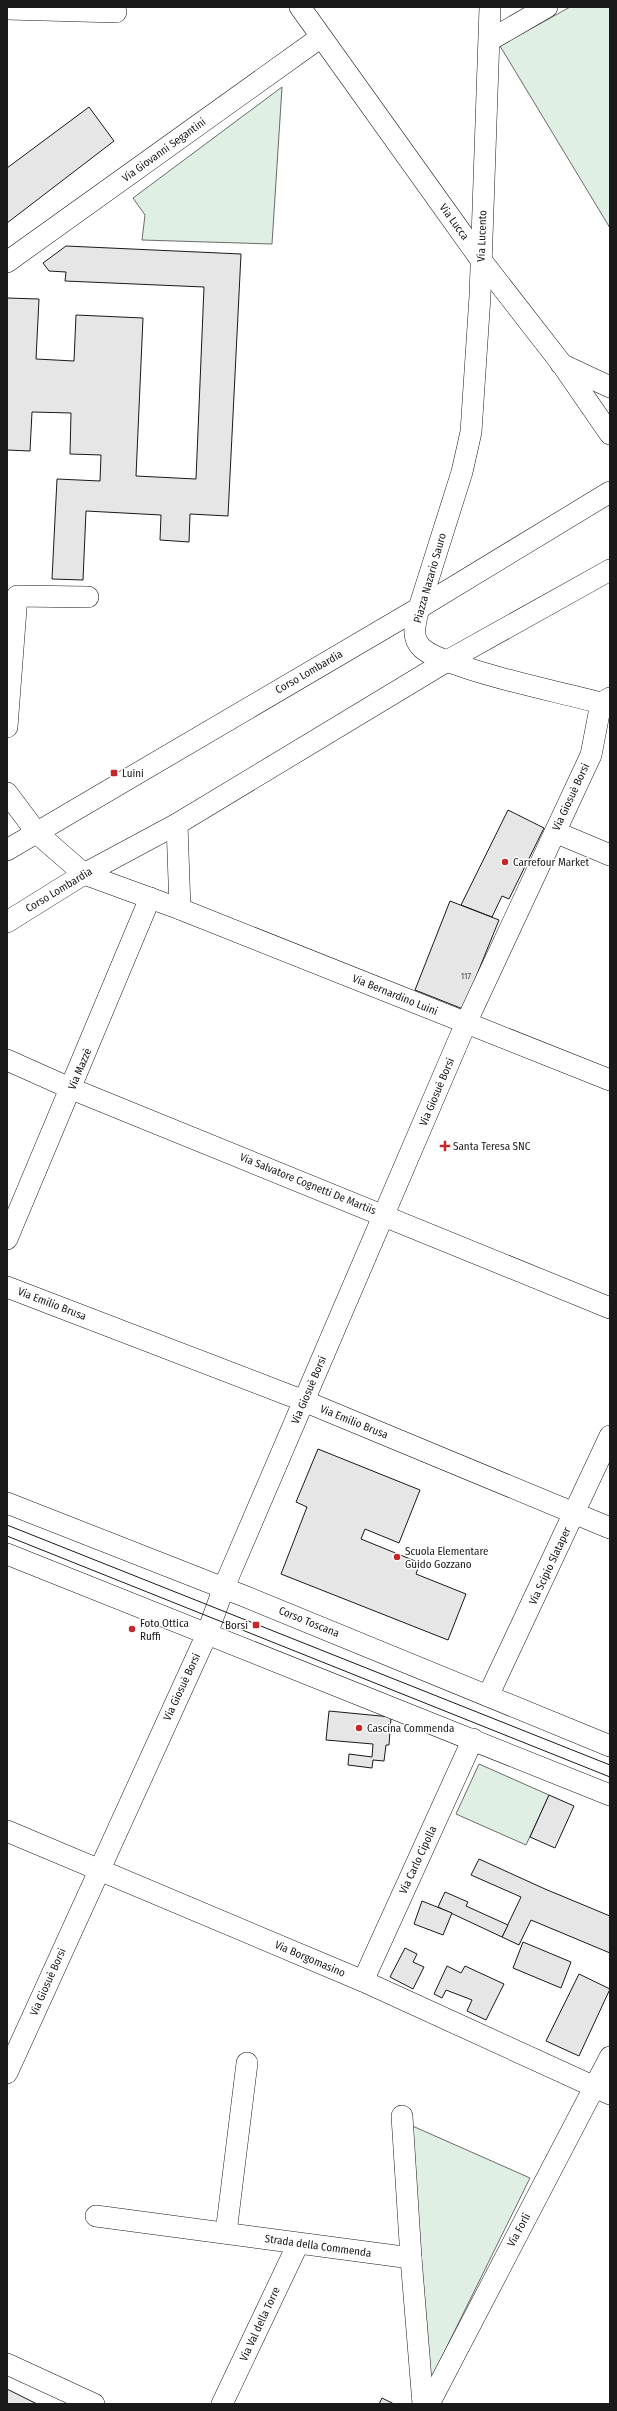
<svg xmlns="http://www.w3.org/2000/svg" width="617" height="2411" font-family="'Fira Sans Condensed',sans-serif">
  <rect width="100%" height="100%" fill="#fff"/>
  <g fill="#e0efe3" stroke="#6a6a6a">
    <path d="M570,7H610V228L500,46Z"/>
    <path d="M282,87L272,244L142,240L145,215L133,198Z"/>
    <path d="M479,1764L549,1795L526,1845L456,1814Z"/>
    <path d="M408,2124L530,2178L428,2385Z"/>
  </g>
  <g fill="#e6e6e6" stroke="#1a1a1a">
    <path d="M89,107L114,141L7,223V168Z"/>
    <path d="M66,246L241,254L228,516L190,514L189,542L160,540L161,515L86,511L83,580L52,579L57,479L100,481L101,455L70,454L71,413L32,412L30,451L7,450V298L39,299L36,359L74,361L76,315L143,318L136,476L196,479L204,287L65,281L66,272L49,271L43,263Z"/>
    <path d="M508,810L544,828L509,899L502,896L492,917L461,905Z"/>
    <path d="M450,901L499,920L463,1009L415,990Z"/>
    <path d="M318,1449L420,1490L399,1543L365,1529L361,1539L420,1563L416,1574L466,1594L448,1640L281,1574L307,1507L296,1502Z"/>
    <path d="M329,1711L391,1717L389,1745H386L384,1761L373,1760L372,1768L348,1765L349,1754L372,1757L373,1744L326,1740Z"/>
    <path d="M549,1795L574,1806L555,1848L530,1837Z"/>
    <path d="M479,1859L545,1889L610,1916V1953L531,1920L519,1945L502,1937L521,1897L471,1875Z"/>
    <path d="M445,1892L468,1902L466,1906L508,1925L502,1937L438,1907Z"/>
    <path d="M422,1901L452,1913L443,1935L414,1924Z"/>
    <path d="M523,1942L571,1962L561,1988L513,1968Z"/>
    <path d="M405,1948L417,1954L413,1962L424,1967L413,1989L390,1977Z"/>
    <path d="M447,1966L461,1973L465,1966L504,1984L486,2020L467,2011L472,2000L446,1990L442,1998L434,1994Z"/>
    <path d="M579,1974L610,1989L579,2056L546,2041Z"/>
    <path d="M7,2389L37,2404H7Z"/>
    <path d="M382,2398L394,2404H379Z"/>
  </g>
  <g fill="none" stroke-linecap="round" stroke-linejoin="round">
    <g stroke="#1a1a1a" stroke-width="22">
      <g id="minor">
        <path d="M300,7L481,260L561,363L610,434"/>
        <path d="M490,7L480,296L471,432L462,472L419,608C416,620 410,638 422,648C432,657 449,662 461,666C507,682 555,691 601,703L610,698"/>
        <path d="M7,9L116,12"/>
        <path d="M490,40L547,7"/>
        <path d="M7,262L321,37"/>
        <path d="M561,364L610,387"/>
        <path d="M7,727L17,596L88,597"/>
        <path d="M7,793L37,833L84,874L180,909L610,1080"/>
        <path d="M177,824L180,909"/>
        <path d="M555,832L610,855"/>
        <path d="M7,850L419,608L610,492"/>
        <path d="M7,922L84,874L177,824L447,661L610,570"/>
        <path d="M7,1060L72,1089L610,1308"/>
        <path d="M7,1239L150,898"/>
        <path d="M7,1287L304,1401L610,1528"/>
        <path d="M7,1503L244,1596L610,1746"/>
        <path d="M7,1554L610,1795"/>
        <path d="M488,1696L610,1436"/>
        <path d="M7,1831L363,1981L610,2094"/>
        <path d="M363,1981L473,1739"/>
        <path d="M7,2073L207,1634L224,1587L466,1023L591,755L601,703"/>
        <path d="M402,2116L411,2258L423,2404"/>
        <path d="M96,2216L411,2258"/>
        <path d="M226,2233L247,2063"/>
        <path d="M7,2364L94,2404"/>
        <path d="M222,2404L298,2244"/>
        <path d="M429,2404L610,2057"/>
      </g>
    </g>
    <use href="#minor" stroke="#fff" stroke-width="21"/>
    <g stroke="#1a1a1a" stroke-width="1">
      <path d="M7,1525L610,1765"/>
      <path d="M7,1536L610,1777"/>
    </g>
  </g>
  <g fill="#c62828" stroke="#fff" stroke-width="1.5">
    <rect x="110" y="769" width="8" height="8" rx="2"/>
    <circle cx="505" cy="862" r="4"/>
    <path d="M443 1140h4v4h4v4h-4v4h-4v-4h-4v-4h4z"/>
    <circle cx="397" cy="1557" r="4"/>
    <rect x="252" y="1621" width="8" height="8" rx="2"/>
    <circle cx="132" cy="1629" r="4"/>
    <circle cx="359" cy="1728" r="4"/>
  </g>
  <g text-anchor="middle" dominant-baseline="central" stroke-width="3" stroke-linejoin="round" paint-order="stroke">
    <g font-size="9" fill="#4d4d4d">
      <text x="466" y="976">117</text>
    </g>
    <g font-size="11" fill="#1a1a1a" stroke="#fff">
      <text transform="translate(164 150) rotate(-36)">Via Giovanni Segantini</text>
      <text transform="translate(454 222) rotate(54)">Via Lucca</text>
      <text transform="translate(482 236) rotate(-88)">Via Lucento</text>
      <text transform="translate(430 578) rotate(-74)">Piazza Nazario Sauro</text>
      <text transform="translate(309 672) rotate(-30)">Corso Lombardia</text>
      <text transform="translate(571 797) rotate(-65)">Via Giosuè Borsi</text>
      <text transform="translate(59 890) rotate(-31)">Corso Lombardia</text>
      <text transform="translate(395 995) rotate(22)">Via Bernardino Luini</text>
      <text transform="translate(80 1069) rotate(-67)">Via Mazzè</text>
      <text transform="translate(437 1092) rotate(-67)">Via Giosuè Borsi</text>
      <text transform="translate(308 1184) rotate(22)">Via Salvatore Cognetti De Martiis</text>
      <text transform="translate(52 1304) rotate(21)">Via Emilio Brusa</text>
      <text transform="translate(309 1390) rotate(-67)">Via Giosuè Borsi</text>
      <text transform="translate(354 1422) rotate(22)">Via Emilio Brusa</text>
      <text transform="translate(550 1566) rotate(-65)">Via Scipio Slataper</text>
      <text transform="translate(309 1622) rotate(22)">Corso Toscana</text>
      <text transform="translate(182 1687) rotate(-65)">Via Giosuè Borsi</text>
      <text transform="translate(418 1860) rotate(-65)">Via Carlo Cipolla</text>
      <text transform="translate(310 1959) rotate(23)">Via Borgomasino</text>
      <text transform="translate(48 1982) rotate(-66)">Via Giosuè Borsi</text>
      <text transform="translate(519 2230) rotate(-62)">Via Forlì</text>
      <text transform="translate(318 2246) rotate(8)">Strada della Commenda</text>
      <text transform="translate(260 2324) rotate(-65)">Via Val della Torre</text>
    </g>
    <g font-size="11" fill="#1a1a1a" stroke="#fff" text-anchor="start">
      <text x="122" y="773">Luini</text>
      <text x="513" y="862">Carrefour Market</text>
      <text x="453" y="1146">Santa Teresa SNC</text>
      <text x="405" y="1551">Scuola Elementare<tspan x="405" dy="13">Guido Gozzano</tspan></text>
      <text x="140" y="1623">Foto Ottica<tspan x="140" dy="13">Ruffi</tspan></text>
      <text x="248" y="1625" text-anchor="end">Borsi</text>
      <text x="367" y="1728">Cascina Commenda</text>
    </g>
  </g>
  <rect width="617" height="2411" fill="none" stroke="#1a1a1a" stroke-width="16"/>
</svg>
